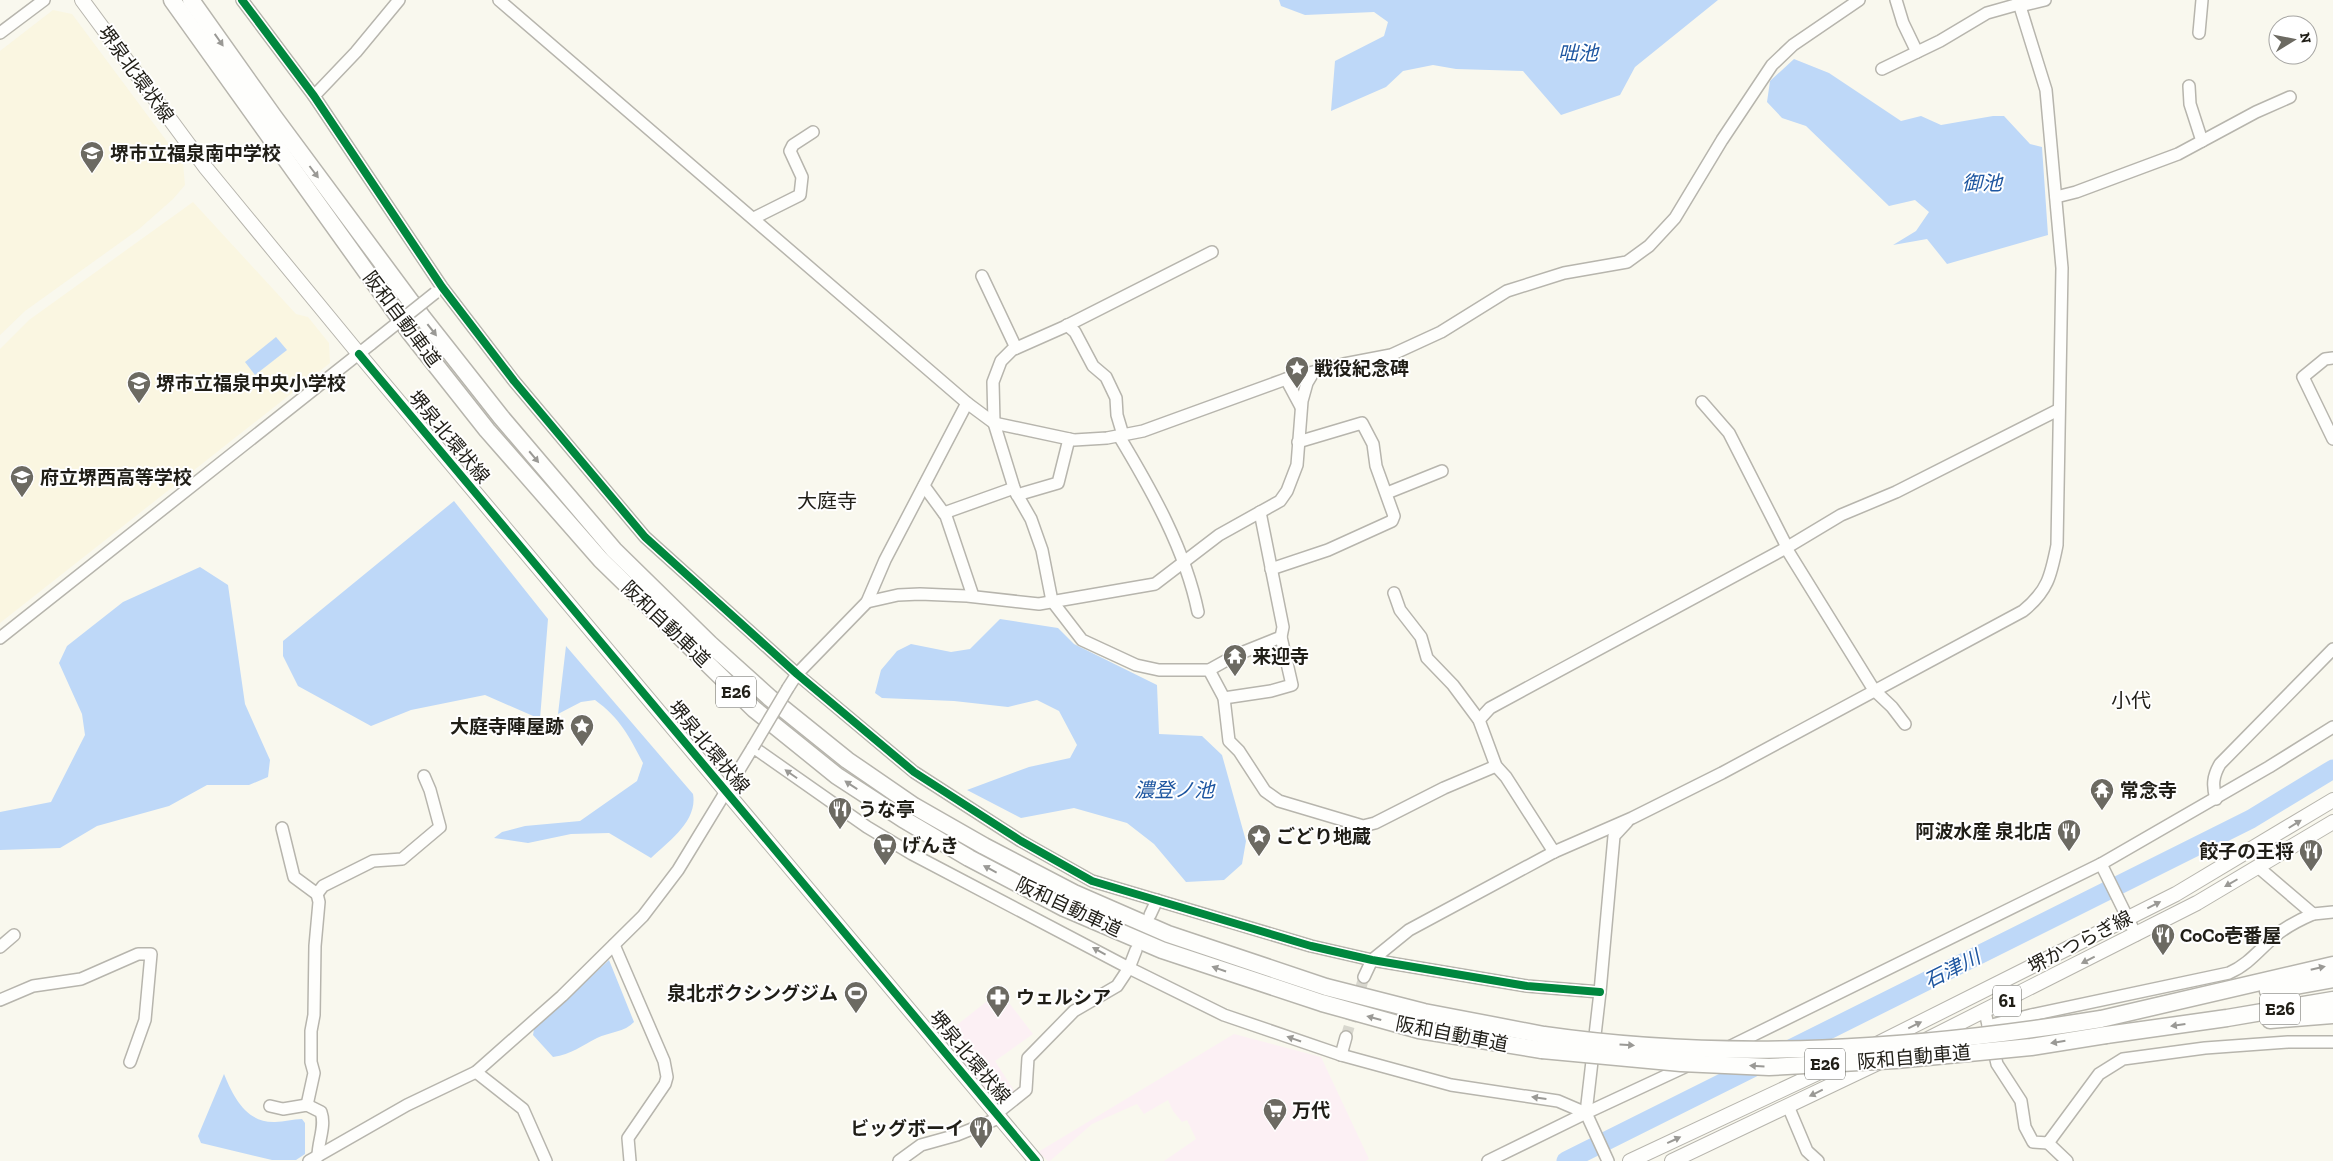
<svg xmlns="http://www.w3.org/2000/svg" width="2333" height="1161" font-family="'Zilla Slab','Noto Sans JP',serif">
  <rect width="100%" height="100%" fill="#f9f8ee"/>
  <g fill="#fcf0f4">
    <path d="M1000,991L1033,1034L995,1061L1015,1092L998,1106L957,1056L968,1049L953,1028Z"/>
    <path d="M1234,1034L1321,1057L1369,1159L1366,1161H1164L1196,1139L1187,1120L1182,1122L1173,1111L1168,1100L1144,1114L1137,1104L1092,1124L1050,1161H1048L1038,1152Z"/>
  </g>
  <g fill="#faf6e1">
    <path d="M53,10L72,14L183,163L185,185L173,199L139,229L25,311L0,335V51Z"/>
    <path d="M193,202L296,314L308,317L329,343L330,363L0,623V349L29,320Z"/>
  </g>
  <g fill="#bed8f8">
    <path d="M1279,0H1718L1635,67L1620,95L1561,115L1523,71L1456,69L1433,65L1403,71L1386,87L1331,111L1335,61L1384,36L1388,22L1374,12L1305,15L1281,6Z"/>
    <path d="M1794,59L1829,73L1901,121L1921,116L1941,125L1993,116H2004L2030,144L2042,147L2048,235L1947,264L1927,239L1893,245L1916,231L1929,212L1915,200L1889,206L1806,126L1782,118L1767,102L1770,81Z"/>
    <path d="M276,337L287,350L255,375L245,362Z"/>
    <path d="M454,501L548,619L540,719L485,695L411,710L371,726L298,686L283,656V641Z"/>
    <path d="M200,567L228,585L245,704L270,760L268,777L249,785H207L169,806L97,826L60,848L0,850V812L51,802L85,735L82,714L59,663L67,646L123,602Z"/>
    <path d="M1000,619L1058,628L1074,644L1157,685L1159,734L1202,736L1222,755L1246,841L1242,864L1224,880L1186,882L1154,844L1127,823L1074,808L1021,818L967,790L1029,767L1070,758L1077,745L1059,711L1037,700L1008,707L954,701L882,698L875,693L881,670L897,651L911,644L951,652L970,649Z"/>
    <path d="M566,646L693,794C698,821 668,842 651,858L609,833L571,834L528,843L494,838L502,832L525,826L580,821L637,781L643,763C629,736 620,718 595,700L581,702L558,714Z"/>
    <path d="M609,960L634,1022C625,1032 609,1032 597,1038C581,1046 572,1054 553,1057L533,1035L534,1029Z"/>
    <path d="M224,1074C233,1096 246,1123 275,1122C284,1122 293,1119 302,1119L305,1123V1154L296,1160H272L201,1143L198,1136Z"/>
  </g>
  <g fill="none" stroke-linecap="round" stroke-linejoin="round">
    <path stroke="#bed8f8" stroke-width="19" d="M1566,1161L2251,819L2333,769"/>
    <path stroke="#d8d7ce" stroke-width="11" stroke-dasharray="11 5.5" stroke-linecap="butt" d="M1346,1037L1364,977"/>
    <g stroke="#b7b5ad" stroke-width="14">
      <g id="minor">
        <path d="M242,0L314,96L442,287L514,381L645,537L797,674L914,772L1021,841L1092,881L1311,946L1372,960L1527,986L1600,992"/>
        <path d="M499,0L967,403L994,423L1074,440L1107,438L1143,431L1286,379L1344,364L1391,355L1441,332L1507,291L1564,273L1627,262L1649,246L1675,218L1722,140L1772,65L1793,45L1859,0"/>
        <path d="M1896,0L1903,23L1917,52"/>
        <path d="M2020,6L2045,0"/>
        <path d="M0,33L44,0"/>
        <path d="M2199,33L2202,0"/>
        <path d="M1882,69L1940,41L1987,13L2019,4"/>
        <path d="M2189,86L2190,104L2202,141"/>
        <path d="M314,96L356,52L399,0"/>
        <path d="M2056,197L2076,192L2178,154L2256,112L2290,97"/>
        <path d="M754,218L800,195L802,177L790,151L793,145L813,132"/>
        <path d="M1212,252L1064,327L1012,350L1001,361L993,382L994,423L1015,491L1031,519L1042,550L1052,601L1082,640L1136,665L1159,670H1209L1236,655L1281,637L1283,627L1260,512"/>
        <path d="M982,276L1016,348"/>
        <path d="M1067,325L1075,332L1093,366L1106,377L1116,398L1117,415L1123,435"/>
        <path d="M2333,358L2325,359L2303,377L2333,439"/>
        <path d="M1286,379L1301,407"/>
        <path d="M1702,402L1729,433L1787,547"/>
        <path d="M1119,436C1152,491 1185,549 1198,612"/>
        <path d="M924,486L946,516L973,596"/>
        <path d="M1387,493L1442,471"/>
        <path d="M1017,495L1058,483L1069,439"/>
        <path d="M944,513L1014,488"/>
        <path d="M1786,548L1874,690L1892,707L1905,724"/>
        <path d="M1271,569L1328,550L1392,521L1394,516L1376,466L1373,444L1362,423L1298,442"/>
        <path d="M1394,593L1400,610L1421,637L1427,658L1453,685L1479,720L1496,766L1506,777L1554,852"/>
        <path d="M867,602L898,595L920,594L967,596L1039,604L1155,584L1219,535L1280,501L1287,491L1297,465L1302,401L1307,383L1313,373"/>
        <path d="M0,638L371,344"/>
        <path d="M1209,670L1224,698L1229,741L1239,751L1265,791L1279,801L1363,826L1375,823L1444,788L1496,766"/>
        <path d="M788,688L797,674L867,602L885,560L967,403"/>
        <path d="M1224,698L1271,691L1292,685L1281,637"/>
        <path d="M1479,720L1490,708L1786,548L1841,515L1896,492L2058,410"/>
        <path d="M2216,799C2212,785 2213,776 2220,764L2333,649"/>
        <path d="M282,828L294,877L317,894L323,886L373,861L402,859L440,827L430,790L424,776"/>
        <path d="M2101,864L2136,935"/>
        <path d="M2258,867L2313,914L2333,912"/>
        <path d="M1150,915L1157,900"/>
        <path d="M614,945L664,1061L667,1077L665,1084L628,1138L630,1161"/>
        <path d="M0,947L14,935"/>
        <path d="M1364,977L1372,960L1409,930L1554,852L1632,818L1722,773L2023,611C2048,591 2051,575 2057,545L2062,268L2046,90L2018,0"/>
        <path d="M0,1000L33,986L81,979L138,954H151L145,1020L130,1062"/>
        <path d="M1985,1012L1997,1064L2021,1101L2025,1127L2033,1142L2048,1143L2099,1074L2123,1059L2205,1048L2288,1042H2333"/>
        <path d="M1988,1026L2031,1015L2229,973C2248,965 2260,949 2275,936C2287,926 2299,920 2313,914"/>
        <path d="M1729,1047L2101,864L2269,767L2333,727"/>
        <path d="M1341,1055L1346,1037"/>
        <path d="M476,1072L523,1109L546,1161"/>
        <path d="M307,1105L314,1073L311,1062V1031L314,1015L315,946L319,902L317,894"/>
        <path d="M270,1106L283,1109L307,1105L321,1112C326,1126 318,1141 318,1156"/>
        <path d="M1788,1106L1807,1151L1818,1161"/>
        <path d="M996,1114L1026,1090L1028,1058L1074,1011L1117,986L1129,968L1136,950"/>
        <path d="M2048,1143L2067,1161"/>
        <path d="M309,1161L407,1105L476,1072L562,996L643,916L678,870L753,747L867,827L912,854L1129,968L1224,1015L1341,1055L1451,1085L1558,1101L1586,1113"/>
        <path d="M899,1161L921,1145L957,1135L999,1118"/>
        <path d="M1488,1161L1586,1113L1689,1065"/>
        <path d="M1608,1161L1586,1113L1600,992L1614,836L1627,822"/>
      </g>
    </g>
    <g stroke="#b7b5ad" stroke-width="16">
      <g id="major">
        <path d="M82,0L206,168L359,354L1036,1161"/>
        <path d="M1928,1039L2197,903L2333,822"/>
        <path d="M1877,1044L2176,894L2333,800"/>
        <path d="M1630,1161L1837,1064"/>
        <path d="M1672,1161L1880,1062"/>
      </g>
    </g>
    <g stroke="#b7b5ad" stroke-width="19">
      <g id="highway">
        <path d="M172,0L408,330L487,430L601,560L754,709L837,776L903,819L969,858L1064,908L1162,950L1322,1003L1419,1030L1542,1050"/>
        <path d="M191,0L274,117L423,318L501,417L614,550L710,644L770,698L847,760L914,806L984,846L1074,893L1168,934L1326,987L1424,1012L1544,1035"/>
        <path d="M2268,991L2333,979"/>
        <path d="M2101,1019L2333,965"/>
        <path d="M2270,1020L2333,1015"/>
        <path d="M2106,1035L2227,1018L2333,1000"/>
      </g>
    </g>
    <use href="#minor" stroke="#fefefc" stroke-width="11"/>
    <use href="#major" stroke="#fefefc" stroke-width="14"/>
    <use href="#highway" stroke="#fefefc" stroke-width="16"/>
    <g stroke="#b7b5ad" stroke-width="14" stroke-linecap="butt">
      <g id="minor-bridge">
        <path d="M371,344L435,293"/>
        <path d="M753,747L788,688"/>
      </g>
    </g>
    <g stroke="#b7b5ad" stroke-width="19" stroke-linecap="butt">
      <g id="highway-bridge">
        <path d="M1544,1035C1731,1062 1915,1049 2101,1019"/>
        <path d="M1542,1050L1681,1063L1769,1067L1896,1060L2031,1047L2106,1035"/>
      </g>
    </g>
    <use href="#minor-bridge" stroke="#fefefc" stroke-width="11"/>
    <use href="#highway-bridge" stroke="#fefefc" stroke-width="16"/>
    <g stroke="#fff" stroke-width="11">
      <g id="cycleway">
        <path d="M242,0L314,96L442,287L514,381L645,537L797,674L914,772L1021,841L1092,881L1311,946L1372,960L1527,986L1600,992"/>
        <path d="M359,354L1036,1161"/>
      </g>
    </g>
    <use href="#cycleway" stroke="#00873e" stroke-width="8"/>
  </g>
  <defs><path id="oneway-solid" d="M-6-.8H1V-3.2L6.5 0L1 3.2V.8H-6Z" transform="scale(1.25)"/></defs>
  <g fill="#9a9995">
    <use href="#oneway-solid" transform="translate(219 40) rotate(55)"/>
    <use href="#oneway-solid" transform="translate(314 172) rotate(53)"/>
    <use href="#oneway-solid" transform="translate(432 330) rotate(52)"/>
    <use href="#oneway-solid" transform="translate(534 457) rotate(50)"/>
    <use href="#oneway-solid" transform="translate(791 774) rotate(-145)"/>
    <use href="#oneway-solid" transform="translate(851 785) rotate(-147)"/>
    <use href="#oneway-solid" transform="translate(2295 824) rotate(-32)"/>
    <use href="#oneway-solid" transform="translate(990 869) rotate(-152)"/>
    <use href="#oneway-solid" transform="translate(2231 883) rotate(150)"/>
    <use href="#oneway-solid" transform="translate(2154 905) rotate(-27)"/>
    <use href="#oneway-solid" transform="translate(1099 951) rotate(-151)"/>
    <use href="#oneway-solid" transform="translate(2088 960) rotate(153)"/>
    <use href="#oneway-solid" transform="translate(2318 968) rotate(-13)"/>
    <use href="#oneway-solid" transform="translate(1219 969) rotate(-161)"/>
    <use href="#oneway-solid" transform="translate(1374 1018) rotate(-165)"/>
    <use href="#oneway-solid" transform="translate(1915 1025) rotate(-26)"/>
    <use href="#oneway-solid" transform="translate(2178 1025) rotate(172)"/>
    <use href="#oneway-solid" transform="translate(1294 1039) rotate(-161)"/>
    <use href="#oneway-solid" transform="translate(2058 1042) rotate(171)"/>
    <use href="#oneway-solid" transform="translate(1627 1045) rotate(4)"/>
    <use href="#oneway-solid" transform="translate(1757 1066) rotate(-177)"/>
    <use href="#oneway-solid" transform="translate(1816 1093) rotate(154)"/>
    <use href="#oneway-solid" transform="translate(1539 1098) rotate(-172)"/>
    <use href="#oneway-solid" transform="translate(1674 1140) rotate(-25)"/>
  </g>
  <defs>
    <g id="school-pin" transform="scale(1.25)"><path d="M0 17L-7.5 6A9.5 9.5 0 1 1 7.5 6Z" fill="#6c6a62" stroke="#fff"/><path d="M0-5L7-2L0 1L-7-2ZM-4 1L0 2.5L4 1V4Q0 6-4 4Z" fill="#fff"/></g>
    <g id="sight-pin" transform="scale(1.25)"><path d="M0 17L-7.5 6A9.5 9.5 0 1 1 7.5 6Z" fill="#6c6a62" stroke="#fff"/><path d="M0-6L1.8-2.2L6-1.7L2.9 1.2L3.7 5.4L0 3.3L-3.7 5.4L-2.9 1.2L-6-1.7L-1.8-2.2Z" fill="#fff"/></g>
    <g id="temple-pin" transform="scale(1.25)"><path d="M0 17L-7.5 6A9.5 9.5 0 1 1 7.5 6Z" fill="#6c6a62" stroke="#fff"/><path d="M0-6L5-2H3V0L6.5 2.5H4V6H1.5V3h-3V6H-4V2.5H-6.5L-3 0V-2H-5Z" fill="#fff"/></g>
    <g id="restaurant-pin" transform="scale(1.25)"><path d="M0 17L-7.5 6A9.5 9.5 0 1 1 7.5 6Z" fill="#6c6a62" stroke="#fff"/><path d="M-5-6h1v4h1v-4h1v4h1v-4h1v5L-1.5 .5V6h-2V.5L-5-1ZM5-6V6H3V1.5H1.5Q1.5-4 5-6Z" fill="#fff"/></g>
    <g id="supermarket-pin" transform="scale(1.25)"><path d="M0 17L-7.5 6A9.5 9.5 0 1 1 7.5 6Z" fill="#6c6a62" stroke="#fff"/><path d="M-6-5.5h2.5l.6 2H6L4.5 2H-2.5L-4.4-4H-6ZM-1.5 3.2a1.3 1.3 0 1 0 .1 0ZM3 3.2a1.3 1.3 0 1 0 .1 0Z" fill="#fff"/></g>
    <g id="stadium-pin" transform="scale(1.25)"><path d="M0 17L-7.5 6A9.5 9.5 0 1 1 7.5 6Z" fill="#6c6a62" stroke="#fff"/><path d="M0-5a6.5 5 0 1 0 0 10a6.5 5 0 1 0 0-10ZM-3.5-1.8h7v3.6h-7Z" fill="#fff"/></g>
    <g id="pharmacy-pin" transform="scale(1.25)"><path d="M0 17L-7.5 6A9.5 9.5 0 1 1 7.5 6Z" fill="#6c6a62" stroke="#fff"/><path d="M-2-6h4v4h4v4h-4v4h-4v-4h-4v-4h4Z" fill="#fff"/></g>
  </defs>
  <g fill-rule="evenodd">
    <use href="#school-pin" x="92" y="153"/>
    <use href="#sight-pin" x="1297" y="368"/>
    <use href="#school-pin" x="139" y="383"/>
    <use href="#school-pin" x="22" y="477"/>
    <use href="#temple-pin" x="1235" y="656"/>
    <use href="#sight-pin" x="582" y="726"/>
    <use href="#temple-pin" x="2102" y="790"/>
    <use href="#restaurant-pin" x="840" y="809"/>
    <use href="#restaurant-pin" x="2069" y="831"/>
    <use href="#sight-pin" x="1259" y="836"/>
    <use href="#supermarket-pin" x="885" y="845"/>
    <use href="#restaurant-pin" x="2311" y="851"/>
    <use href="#restaurant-pin" x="2163" y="935"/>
    <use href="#stadium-pin" x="856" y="993"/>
    <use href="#pharmacy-pin" x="998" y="997"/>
    <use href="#supermarket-pin" x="1275" y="1110"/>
    <use href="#restaurant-pin" x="981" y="1128"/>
  </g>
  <g text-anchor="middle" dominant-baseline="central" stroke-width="4" stroke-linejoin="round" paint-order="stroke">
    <g fill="#fff" stroke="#63625d" stroke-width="1">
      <rect x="716" y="676.5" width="40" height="31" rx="4"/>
      <rect x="1993" y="985.5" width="28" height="31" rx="4"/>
      <rect x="2260" y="993.5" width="40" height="31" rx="4"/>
      <rect x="1805" y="1048.5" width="40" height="31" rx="4"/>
    </g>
    <g font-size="18" font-weight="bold" fill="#201e17">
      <text x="736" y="692">E26</text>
      <text x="2007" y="1001">61</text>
      <text x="2280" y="1009">E26</text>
      <text x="1825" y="1064">E26</text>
    </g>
    <g font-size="19" fill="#201e17" stroke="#fff">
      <text transform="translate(136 74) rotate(54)">堺泉北環状線</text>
      <text transform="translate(402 319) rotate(53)">阪和自動車道</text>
      <text transform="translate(449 437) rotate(50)">堺泉北環状線</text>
      <text transform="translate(666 624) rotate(44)">阪和自動車道</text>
      <text transform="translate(709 747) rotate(50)">堺泉北環状線</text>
      <text transform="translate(1069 907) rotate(25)">阪和自動車道</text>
      <text transform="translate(2080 942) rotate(-27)">堺かつらぎ線</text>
      <text transform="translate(1452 1034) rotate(11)">阪和自動車道</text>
      <text transform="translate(970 1057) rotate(50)">堺泉北環状線</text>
      <text transform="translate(1914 1057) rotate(-5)">阪和自動車道</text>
    </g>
    <g font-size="19" font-weight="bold" fill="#201e17" stroke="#fff" text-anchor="start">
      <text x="110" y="153">堺市立福泉南中学校</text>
      <text x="1314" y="368">戦役紀念碑</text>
      <text x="156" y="383">堺市立福泉中央小学校</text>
      <text x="40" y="477">府立堺西高等学校</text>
      <text x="1252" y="656">来迎寺</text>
      <text x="564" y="726" text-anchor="end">大庭寺陣屋跡</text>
      <text x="2120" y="790">常念寺</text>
      <text x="858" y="809">うな亭</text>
      <text x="2052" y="831" text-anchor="end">阿波水産 泉北店</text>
      <text x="1276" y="836">ごどり地蔵</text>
      <text x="902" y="845">げんき</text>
      <text x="2294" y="851" text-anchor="end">餃子の王将</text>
      <text x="2180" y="935">CoCo壱番屋</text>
      <text x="838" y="993" text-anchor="end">泉北ボクシングジム</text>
      <text x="1016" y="997">ウェルシア</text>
      <text x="1292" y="1110">万代</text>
      <text x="964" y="1128" text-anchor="end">ビッグボーイ</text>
    </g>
    <g font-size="20" font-style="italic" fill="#1e56a0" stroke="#fff">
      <text x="1578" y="53">咄池</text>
      <text x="1982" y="183">御池</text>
      <text x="1174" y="790">濃登ノ池</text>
      <text transform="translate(1952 969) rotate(-27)">石津川</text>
    </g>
    <g font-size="20" fill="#201e17" stroke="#fff">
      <text x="827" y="501">大庭寺</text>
      <text x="2131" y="700">小代</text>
    </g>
  </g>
  <g transform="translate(2293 40) rotate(80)"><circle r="24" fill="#ffffff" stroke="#a6a5a2"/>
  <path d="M0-4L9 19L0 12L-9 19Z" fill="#6c6a62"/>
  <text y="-8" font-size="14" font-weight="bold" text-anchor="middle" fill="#201e17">N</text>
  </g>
</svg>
